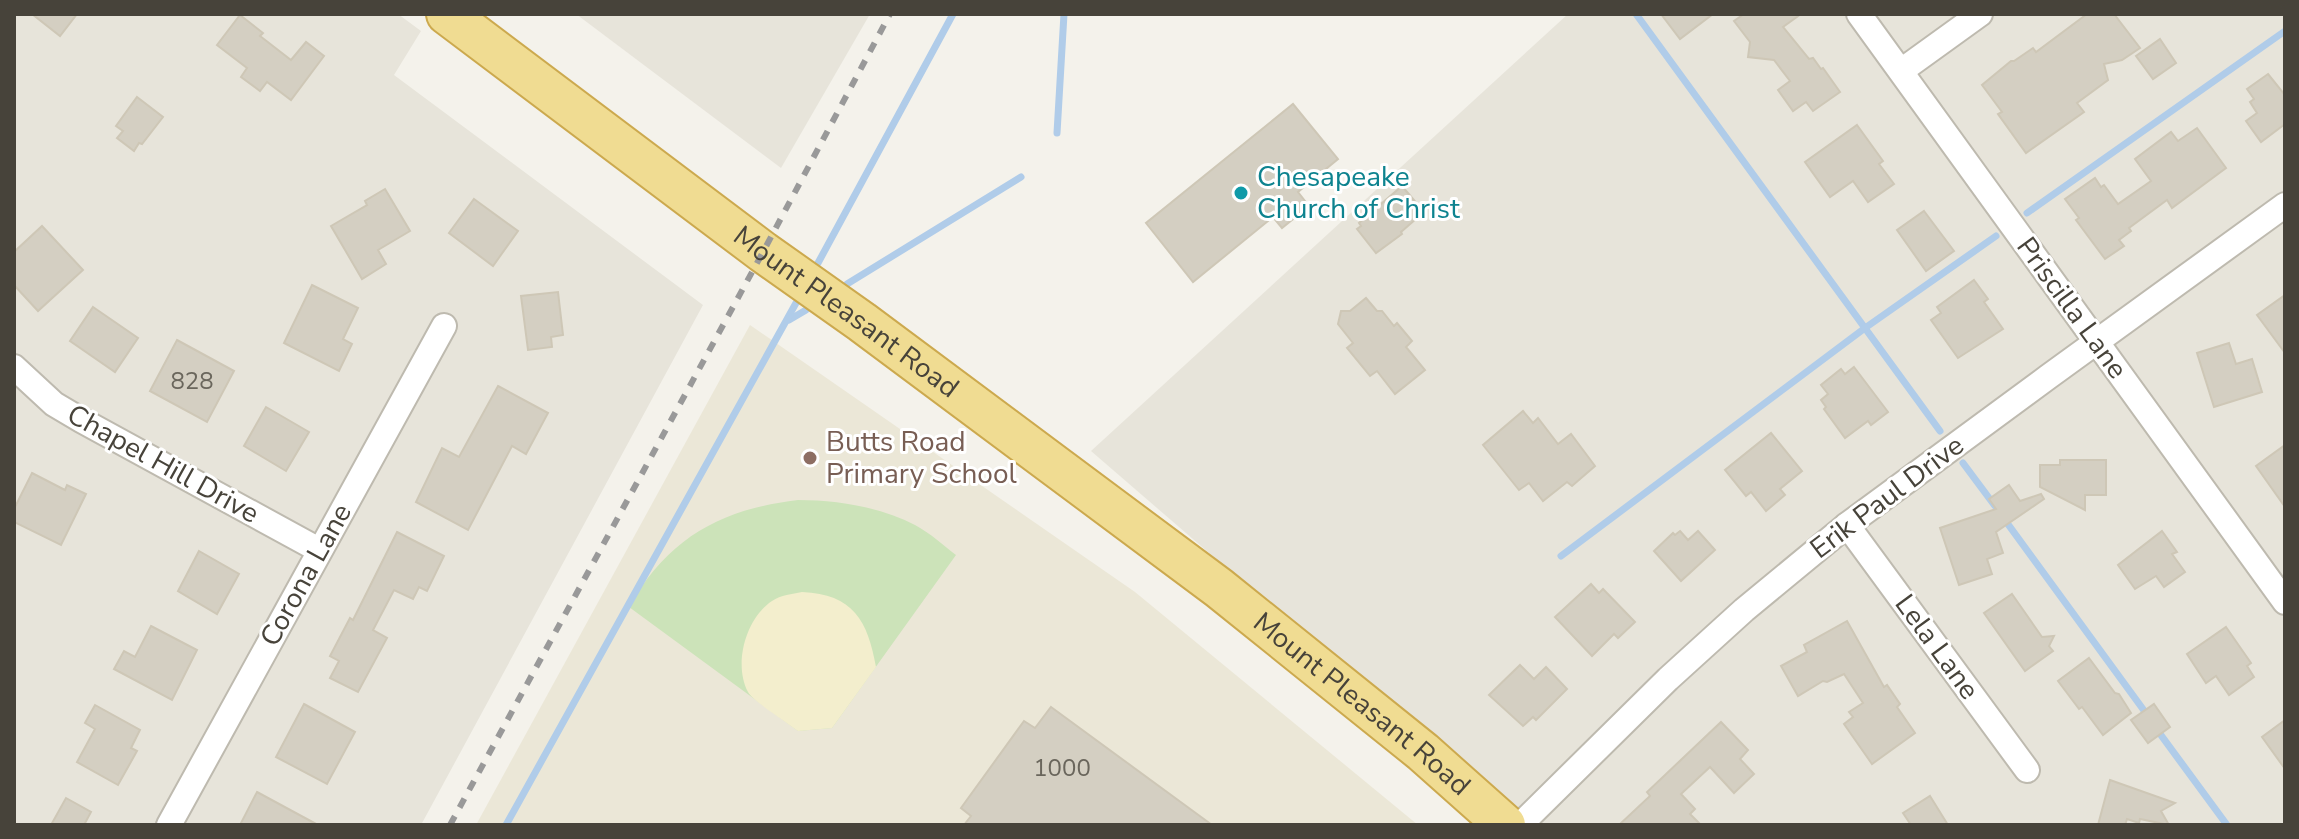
<svg xmlns="http://www.w3.org/2000/svg" width="2299" height="839" font-family="'Nunito Sans',sans-serif">
  <rect width="100%" height="100%" fill="#f4f2eb"/>
  <g fill="#e7e4da">
    <path d="M14,14H398L421,31L394,75L703,305L421,825H14Z"/>
    <path d="M576,14H870L781,168Z"/>
    <path d="M1568,14H2285V825H1524L1091,451Z"/>
  </g>
  <path fill="#ebe7d7" d="M750,325L1135,592L1418,825H476Z"/>
  <path fill="#cce3b9" d="M798,500C836,500 881,507 915,525C930,533 943,545 956,555L832,728L798,731L629,607C668,538 721,509 798,500Z"/>
  <path fill="#f3eecd" d="M802,592C853,594 868,621 876,667L832,728L798,731C788,723 753,701 748,692C733,664 746,618 772,601C781,595 792,594 802,592Z"/>
  <g fill="none" stroke-linecap="round" stroke-linejoin="round">
    <g stroke="#b0cce9" stroke-width="7">
      <path d="M1636,14L1940,431"/>
      <path d="M1057,133L1064,14"/>
      <path d="M2027,213L2285,31"/>
      <path d="M818,263L953,14"/>
      <path d="M847,284L1021,177"/>
      <path d="M789,320L806,310"/>
      <path d="M1963,463L1995,506"/>
      <path d="M2002,516L2148,716"/>
      <path d="M1561,556L1865,328L1996,236"/>
      <path d="M2155,727L2227,825"/>
      <path d="M506,825L796,303"/>
    </g>
  </g>
  <g fill="#d4cfc2" stroke="#cec7b6" stroke-width="2">
    <path d="M32,14H77L60,36Z"/>
    <path d="M1661,14H1713L1680,39Z"/>
    <path d="M1744,14H1801L1783,27L1809,59L1813,58L1821,69L1823,68L1840,92L1813,111L1806,102L1793,111L1778,90L1790,81L1774,60L1748,57L1750,42L1734,21Z"/>
    <path d="M2087,14H2114L2140,48L2122,60L2104,64L2108,80L2077,103L2084,112L2026,153L1998,114L2002,112L1982,85L2011,61H2014L2033,48L2036,52Z"/>
    <path d="M240,15L263,33L260,36L291,60L306,42L324,56L291,100L267,82L260,91L241,77L247,68L217,45Z"/>
    <path d="M2160,39L2176,63L2153,79L2136,56Z"/>
    <path d="M2268,74L2285,95V124L2261,142L2246,121L2257,113L2250,102L2254,99L2247,89Z"/>
    <path d="M137,97L163,117L142,144L139,143L134,151L117,138L123,131L116,126Z"/>
    <path d="M1293,104L1338,159L1298,192L1309,206L1282,228L1273,217L1193,282L1146,223Z"/>
    <path d="M1857,125L1883,161L1879,164L1894,184L1868,202L1853,181L1830,197L1805,162Z"/>
    <path d="M2197,128L2226,168L2172,208L2167,200L2129,228L2131,231L2119,240L2124,246L2105,259L2076,220L2079,218L2065,199L2095,178L2101,187L2104,185L2118,204L2151,181L2135,159L2171,132L2178,141Z"/>
    <path d="M1402,186L1424,212L1401,232L1402,234L1376,253L1357,229L1361,226L1359,223Z"/>
    <path d="M385,189L410,231L378,250L386,264L362,279L331,226L367,205L365,201Z"/>
    <path d="M474,199L518,231L493,266L449,233Z"/>
    <path d="M1924,211L1954,251L1926,271L1897,230Z"/>
    <path d="M42,226L83,270L38,311L14,285V252Z"/>
    <path d="M1974,280L1988,299L1984,302L2003,329L1958,358L1931,320L1941,313L1937,307Z"/>
    <path d="M312,285L358,308L343,339L352,344L339,371L284,343Z"/>
    <path d="M558,292L563,335L551,337L552,347L528,350L521,296Z"/>
    <path d="M2285,295V353L2257,315Z"/>
    <path d="M1366,298L1377,311H1382L1394,326L1397,323L1412,341L1406,347L1425,370L1395,394L1377,371L1370,376L1347,348L1353,343L1338,324L1341,311H1350Z"/>
    <path d="M93,307L138,338L115,372L70,341Z"/>
    <path d="M177,340L234,371L207,422L150,391Z"/>
    <path d="M2229,343L2236,364L2252,359L2262,392L2214,407L2197,353Z"/>
    <path d="M1854,367L1888,412L1871,425L1868,421L1845,438L1824,409L1826,407L1821,400L1828,394L1821,385L1841,369L1845,374Z"/>
    <path d="M498,386L548,413L526,454L512,446L468,530L416,502L442,448L459,457Z"/>
    <path d="M266,407L309,432L286,471L244,446Z"/>
    <path d="M1523,411L1533,423L1538,418L1558,444L1571,434L1595,466L1572,486L1567,482L1543,501L1529,483L1519,490L1483,445Z"/>
    <path d="M1771,433L1802,471L1780,489L1785,495L1766,511L1751,492L1746,496L1725,470Z"/>
    <path d="M2285,445V507L2256,466Z"/>
    <path d="M2060,460H2106V495H2085V510L2040,487V465H2060Z"/>
    <path d="M32,473L65,490L67,485L86,494L61,545L14,522V509Z"/>
    <path d="M2009,485L2020,501L2041,494L2044,499L1996,532L2003,553L1987,559L1992,574L1959,585L1940,528L1996,509L1989,499Z"/>
    <path d="M1680,531L1688,540L1698,531L1715,550L1681,581L1654,551L1673,533L1675,535Z"/>
    <path d="M2162,531L2177,552L2172,554L2185,572L2164,587L2156,576L2135,589L2118,565Z"/>
    <path d="M397,532L444,556L427,591L419,587L413,599L394,590L373,630L387,638L358,692L330,678L339,661L330,656L350,618L353,620Z"/>
    <path d="M199,551L239,574L217,614L178,591Z"/>
    <path d="M1591,584L1599,593L1603,589L1635,622L1618,638L1614,634L1592,656L1555,617Z"/>
    <path d="M2012,594L2042,637L2054,636L2049,646L2053,651L2025,671L1984,613Z"/>
    <path d="M1847,621L1884,687L1887,685L1900,704L1897,707L1915,733L1872,764L1844,724L1853,717L1849,712L1863,703L1844,674L1827,682L1823,681L1798,696L1781,666L1807,652L1804,645Z"/>
    <path d="M151,626L197,650L172,700L114,669L124,651L135,657Z"/>
    <path d="M2226,627L2251,663L2247,666L2254,677L2229,695L2216,676L2206,683L2187,654Z"/>
    <path d="M2089,658L2115,693L2119,694L2131,713L2103,735L2082,707L2079,709L2058,681Z"/>
    <path d="M1520,665L1534,679L1546,667L1567,689L1536,720L1533,717L1523,726L1489,695Z"/>
    <path d="M304,704L355,732L327,784L276,757Z"/>
    <path d="M2154,704L2170,727L2148,743L2131,720Z"/>
    <path d="M95,705L140,730L131,748L137,751L118,785L77,762L95,729L85,723Z"/>
    <path d="M1051,707L1212,825H964L971,816L961,808L1024,721L1035,728Z"/>
    <path d="M2285,720V769L2262,737Z"/>
    <path d="M1721,722L1748,750L1740,759L1754,774L1734,793L1710,767L1681,794L1695,809L1690,814L1701,825H1619L1650,796L1647,792Z"/>
    <path d="M2110,780L2175,803L2161,811L2169,825L2140,819L2139,823L2127,819L2125,825H2098Z"/>
    <path d="M257,792L318,825H240Z"/>
    <path d="M1930,796L1948,825H1911L1903,813Z"/>
    <path d="M66,798L91,812L84,825H51Z"/>
  </g>
  <g fill="none" stroke-linecap="round" stroke-linejoin="round">
    <g stroke="#bebaaf" stroke-width="28">
      <g id="minor">
        <path d="M1859,14L2285,602"/>
        <path d="M1901,71L1980,14"/>
        <path d="M14,367L54,404L81,420L319,550"/>
        <path d="M1847,525L2027,770"/>
        <path d="M169,825L444,326"/>
        <path d="M1520,825L1668,679L1744,610L1847,525L2048,377L2285,205"/>
      </g>
    </g>
    <g stroke="#cca94e" stroke-width="44">
      <g id="trunk">
        <path id="s1" d="M447,14L763,252L862,322L1219,588L1423,752L1505,825"/>
      </g>
    </g>
    <use href="#minor" stroke="#fff" stroke-width="24"/>
    <use href="#trunk" stroke="#f0dc92" stroke-width="40"/>
    <path stroke="#999" stroke-width="6" stroke-dasharray="10 10" stroke-linecap="butt" d="M450,825L763,252L890,14"/>
  </g>
  <circle fill="#0f9aa8" stroke="#fff" stroke-width="3" cx="1241" cy="193" r="8"/>
  <circle fill="#8d6e63" stroke="#fff" stroke-width="3" cx="810" cy="458" r="8"/>
  <g text-anchor="middle" dominant-baseline="central" stroke-width="6" stroke-linejoin="round" paint-order="stroke">
    <g font-size="24" fill="#6a665c">
      <text x="192" y="381">828</text>
      <text x="1062" y="768">1000</text>
    </g>
    <g font-size="28" fill="#0d838f" stroke="#fff" text-anchor="start">
      <text x="1257" y="177">Chesapeake<tspan x="1257" dy="32">Church of Christ</tspan></text>
    </g>
    <g font-size="28" fill="#47433a" stroke="#fff">
      <text transform="translate(2072 308) rotate(54)">Priscilla Lane</text>
      <text stroke="none"><textPath href="#s1" startOffset="498">Mount Pleasant Road</textPath></text>
      <text transform="translate(163 464) rotate(29)">Chapel Hill Drive</text>
      <text transform="translate(1887 497) rotate(-37)">Erik Paul Drive</text>
      <text transform="translate(306 575) rotate(-61)">Corona Lane</text>
      <text transform="translate(1937 647) rotate(54)">Lela Lane</text>
      <text stroke="none"><textPath href="#s1" startOffset="1146">Mount Pleasant Road</textPath></text>
    </g>
    <g font-size="28" fill="#785e54" stroke="#fff" text-anchor="start">
      <text x="826" y="442">Butts Road<tspan x="826" dy="32">Primary School</tspan></text>
    </g>
  </g>
  <rect width="2299" height="839" fill="none" stroke="#47433a" stroke-width="32"/>
</svg>
